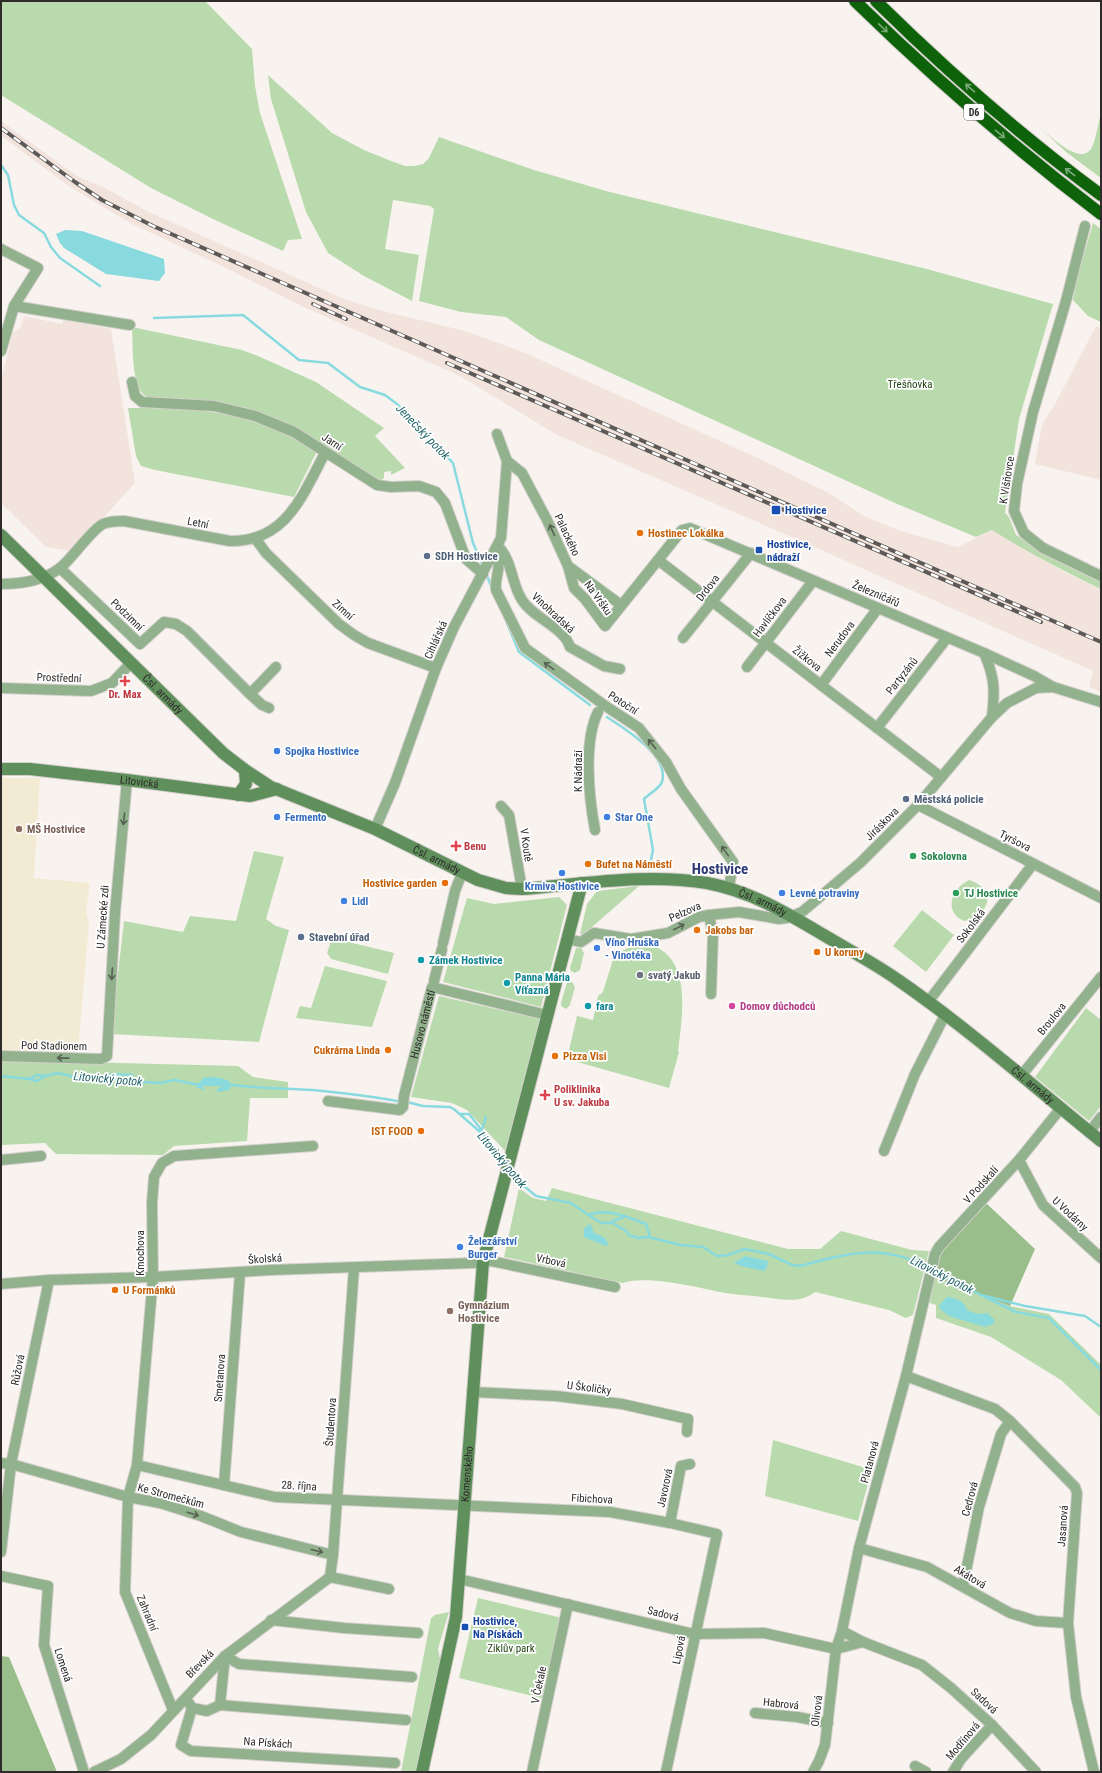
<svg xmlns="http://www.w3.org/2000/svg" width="1102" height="1773" font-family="'Roboto Condensed',sans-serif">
  <rect width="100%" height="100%" fill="#f9f3f0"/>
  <path fill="#f3ead4" d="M1,778H40L34,878L90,883L86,911L89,924L78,1052L1,1050Z"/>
  <g fill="#f2e4dd">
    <path d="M1,121L77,176L105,188L149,212L344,299L383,311L465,331L523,352L758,458L829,493L864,516L901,531L958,547L992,530L1066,573L1101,589V692L1089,687L1093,671L803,542L557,435L460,376L303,307L228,269L130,223L70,187L1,136Z"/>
    <path d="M24,316L62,324L64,320L111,329L135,483L73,551L46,547L1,503V380L13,332L21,327Z"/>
    <path d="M1096,326L1101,329V480L1035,464L1042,424L1055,404Z"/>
  </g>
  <g fill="#b9daac">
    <path d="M1,1H205L252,49L255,86L260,113L302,239L288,240L283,251L215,220L151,188L1,95Z"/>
    <path d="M268,75L332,133L364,150L391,161L405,166H414L423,164L429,158L439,137L534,170L606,191L927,269L1053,304L1019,419L1005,513L1009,517L1016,535L1041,552L1101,580V589C1063,571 1027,552 992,530L976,537L895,503L539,340L506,317L461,312L419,301L434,209L430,206L393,200L385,249L419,255L412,301L364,276L328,253L306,212L271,99Z"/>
    <path d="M1101,112V178L1066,152L1038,126C1048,134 1079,166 1091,149C1095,144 1099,120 1101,112Z"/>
    <path d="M1093,223L1101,229V322L1088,316L1073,300L1076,282Z"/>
    <path d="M132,327L242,350L258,356L316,382L384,428L375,436L405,468L391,475V471L384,472V478L379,481C333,452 290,419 237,406C224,403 211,401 197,400C184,398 153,402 144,395C131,384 133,343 132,327Z"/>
    <path d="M128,408C204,408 250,411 317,451L294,497L155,470L141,466L136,456Z"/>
    <path d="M254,851L284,857L266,919L276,926L289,930L259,1042L111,1034L124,921L183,932L190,916L236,921Z"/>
    <path d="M969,880C991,887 994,904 975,918C963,927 949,913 952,901C954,890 959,886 969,880Z"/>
    <path d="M639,886L584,934H580L587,904L597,891Z"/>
    <path d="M559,897L567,905L541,1007L443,982L467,898L494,904Z"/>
    <path d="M922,910L954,935L926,972L893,946Z"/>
    <path d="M332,938L394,953L388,974L331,959L327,953Z"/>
    <path d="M650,945C693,957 682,1017 678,1051L679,1052L669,1088L567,1059L577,1016L593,1020L598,996L603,992L614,956H616C622,947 639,946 650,945Z"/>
    <path d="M576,948H581L584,953L580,970L575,973L571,971L570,968Z"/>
    <path d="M325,966L387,981L372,1027L296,1018L300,1006L311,1008Z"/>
    <path d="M567,982H572L575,987L570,1005L566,1009L561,1006V1003Z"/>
    <path d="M439,996L540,1019L505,1151L467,1110L452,1103L411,1097Z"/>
    <path d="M1086,1008L1101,1020V1106L1089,1121L1035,1077Z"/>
    <path d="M1,1060L238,1066L253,1077L288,1082V1098H250L247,1141L174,1146L163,1155L56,1154L45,1143L1,1145Z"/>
    <path d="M519,1188L533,1198L546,1201L552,1188L788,1249H820L841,1231L912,1250L929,1251L913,1315L906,1318L889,1310L815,1292C801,1304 779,1299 762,1297C748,1295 734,1295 720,1292C695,1287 647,1275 623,1283L504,1257Z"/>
    <path d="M933,1277L1010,1306L1049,1314L1101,1365V1418L1061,1380L991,1337L936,1318V1305L927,1302Z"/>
    <path d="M773,1440L866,1468L873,1465L858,1521L765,1496Z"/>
    <path d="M478,1598L562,1618L545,1699L459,1678Z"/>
    <path d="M449,1612L438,1649L441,1664L417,1772H401L431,1618L435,1615Z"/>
  </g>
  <g fill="#9abe8b">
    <path d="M986,1203L1035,1249L1010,1306L933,1277L941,1253Z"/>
    <path d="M1,1656L9,1657L57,1772H1Z"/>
  </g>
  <g fill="#88dadf">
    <path d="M65,230L82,231L164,259L165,273L159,281L106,274L64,248L60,243L56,234Z"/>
    <path d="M213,1077L221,1078L229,1081L231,1087L229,1090L217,1092L218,1088L224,1086H202L205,1090H202L200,1088H196L203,1078Z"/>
    <path d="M589,1224L591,1225L594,1233C601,1236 607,1237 608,1245L606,1246L584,1237V1228L587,1227Z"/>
    <path d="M745,1256L768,1261L767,1267L764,1271L741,1266L734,1263Z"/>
    <path d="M947,1297C956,1298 964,1301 967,1310L977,1314L987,1313L995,1320L993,1324L985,1327L949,1316L940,1309L939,1306Z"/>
  </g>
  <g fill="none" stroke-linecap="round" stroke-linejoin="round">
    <g stroke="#88dadf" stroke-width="2.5">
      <path d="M1,165L8,175L14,205L19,215L44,233L51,247L60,258L100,286"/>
      <path d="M154,318L243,315L299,360L328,363L360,387L385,395L397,404L453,463L473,543L483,566"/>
      <path d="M486,574L492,588"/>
      <path d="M504,616L519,652L590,705"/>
      <path d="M607,717C624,728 670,756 662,782C660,788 649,794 644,799L653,850L649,869"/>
      <path d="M1,1076L30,1079L37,1081L45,1076L58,1073L83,1079L104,1077L135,1082H146L160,1083L175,1080L194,1084H202"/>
      <path d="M105,1077L114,1074L132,1075"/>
      <path d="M31,1078L37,1075L46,1076"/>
      <path d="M227,1084C255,1089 284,1088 313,1090C343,1093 373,1096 402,1102"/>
      <path d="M407,1102L423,1106L450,1107L455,1110L487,1138L505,1163"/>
      <path d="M461,1114H469L480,1128V1133"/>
      <path d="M481,1132L486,1117"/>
      <path d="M511,1172L519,1182L536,1196L571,1203L596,1220L602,1223H612L625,1230L629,1235L638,1238L648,1237L681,1245L703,1247L717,1256L728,1255L745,1249L769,1254L792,1265L800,1266C848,1253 883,1243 929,1268"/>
      <path d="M589,1215C606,1207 629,1218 646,1224L650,1237"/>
      <path d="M609,1223L623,1217"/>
      <path d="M933,1270L981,1295L1025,1306L1085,1316L1101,1327"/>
      <path d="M985,1297L1016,1312L1049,1318L1101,1370"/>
    </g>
    <g stroke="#d4cfcc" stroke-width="12">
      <g id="street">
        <path d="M1085,226L1066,301L1033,412L1017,484L1014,511L1024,533L1043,548L1101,576"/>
        <path d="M1,249L38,268L14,306L1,351"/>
        <path d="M14,306L130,325"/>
        <path d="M132,382L135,396L142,402L214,406L255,416L294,432L377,485L391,487L419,486L436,492L445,503L466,559L483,574"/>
        <path d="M507,461L522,473L547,520L568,566L621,605"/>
        <path d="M255,538L266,553L339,624L354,635L368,643L436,668"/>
        <path d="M498,546C513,562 511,583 522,600C533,618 564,627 570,647L604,666L620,669"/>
        <path d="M494,554C504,566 494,576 496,590L525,648L607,707L639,728L666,762L681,789L733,862L729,888"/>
        <path d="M658,560L941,777"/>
        <path d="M568,566L574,588L585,599L605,626L682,530L690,528L984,653L1034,676L1053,687"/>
        <path d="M60,568L140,644L164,622L176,624L187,631L250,694L276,667"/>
        <path d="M1,584C22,584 43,581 60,568C72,559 91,530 103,524C110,521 117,521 124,521L230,541C286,542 302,496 325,453"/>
        <path d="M683,638L751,553"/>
        <path d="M984,653C995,678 995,690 992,717"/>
        <path d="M747,667L813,581"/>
        <path d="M821,685L878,608"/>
        <path d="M1,688L91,691L112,683L131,663"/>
        <path d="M250,694L262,705L269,708"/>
        <path d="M877,728L947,638"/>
        <path d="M918,805L1101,898"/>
        <path d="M501,806L509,815L522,889"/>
        <path d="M375,829L395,783L436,668L454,627L501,538L507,461L497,434"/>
        <path d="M595,830C589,798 583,742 598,712"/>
        <path d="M709,915L713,935L711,994"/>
        <path d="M567,939L581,942L594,933L631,939L668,933L699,917L709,915L739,912L779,919L787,918L802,912L860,863L918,805L992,717L1007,703L1036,688L1053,687L1101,702"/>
        <path d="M443,943L455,891L462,873"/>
        <path d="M434,981L442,949"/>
        <path d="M928,1002L1033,864"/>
        <path d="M1,1056L101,1059L107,1056L115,913L127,780"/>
        <path d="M1021,1076L1101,977"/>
        <path id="s1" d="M328,1101L400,1110L403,1107L404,1096L432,987L547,1015"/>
        <path d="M1090,1131L1101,1117"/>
        <path d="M884,1151L915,1074L945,1015"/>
        <path d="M1,1160L41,1156"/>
        <path d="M1019,1160L1043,1205L1101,1258"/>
        <path d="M1,1284L49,1280L153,1277L271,1270L474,1263L491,1261L615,1287"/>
        <path d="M906,1376L995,1409L1010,1421L1075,1487L1077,1493L1068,1623L1076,1697L1094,1772"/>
        <path d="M472,1392L556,1396L622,1404L688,1419L687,1432"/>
        <path d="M1,1463L11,1464L128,1497L160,1503L201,1516L241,1532L333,1555"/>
        <path d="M137,1465L275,1497L610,1512L670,1523L717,1534L666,1772"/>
        <path d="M224,1485L240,1273"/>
        <path d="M670,1523L681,1466L690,1464"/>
        <path d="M859,1548L927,1567L1010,1613L1036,1621L1068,1623"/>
        <path d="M1,1552L11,1464L49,1280"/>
        <path d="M1,1576L48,1586L44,1645L84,1772"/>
        <path d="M330,1577L333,1555L354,1268"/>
        <path d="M330,1577L389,1589"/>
        <path d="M459,1579L694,1634L764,1633L836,1649L863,1642"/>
        <path d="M963,1586L979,1507L1001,1434L1010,1421"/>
        <path d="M271,1620L344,1628L418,1633"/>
        <path d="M842,1631L863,1642L922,1665L951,1688L992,1725L1036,1772"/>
        <path d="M189,1703L192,1708L207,1711L220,1705L406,1720"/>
        <path d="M220,1705L225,1656L239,1664L412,1677"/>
        <path d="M192,1708L181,1745L191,1751L395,1763"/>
        <path d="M173,1710L125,1592L128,1497L137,1465L153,1277L152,1203L154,1177L162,1163L174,1156L313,1146"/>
        <path d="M755,1713L797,1717L828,1723"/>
        <path d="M915,1766L926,1772"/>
        <path d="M94,1772L121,1759L151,1735L225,1656L330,1577"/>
        <path d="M532,1772L568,1604"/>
        <path d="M813,1772L819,1761L825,1745L836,1649L842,1631L859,1548L906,1376L935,1254L939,1247L1019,1160L1061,1108"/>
        <path d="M953,1772L961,1759L992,1725"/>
      </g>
    </g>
    <g stroke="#d4cfcc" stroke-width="14">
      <g id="secondary">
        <path id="s2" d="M1,535L223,753L245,770L271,787L375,829L478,880L506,888L522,889C585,884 645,873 707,883C750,891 785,912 822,934C847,949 874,963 898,980C969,1029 1034,1087 1101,1141"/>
        <path id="s3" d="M1,769H30L127,780L250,796L277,789"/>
        <path d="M238,795L246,784L245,770"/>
        <path id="s4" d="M422,1772L456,1617L483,1262L582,883"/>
      </g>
    </g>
    <g stroke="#d4cfcc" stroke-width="14">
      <g id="highway">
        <path d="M855,1C933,77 1014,148 1101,214"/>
        <path d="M876,1C947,71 1021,136 1101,195"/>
      </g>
    </g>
    <use href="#street" stroke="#91b28d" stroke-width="10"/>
    <use href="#secondary" stroke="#5f905b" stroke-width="12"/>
    <use href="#highway" stroke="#0d620a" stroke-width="12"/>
    <g stroke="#5c5957" stroke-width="4">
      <g id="rail">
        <path d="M1,128L75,182L102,200L153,226L1101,642"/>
        <path d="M313,304L346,319"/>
        <path d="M447,363L1041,622"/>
      </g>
    </g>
    <use href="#rail" stroke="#fff" stroke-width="2.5" stroke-dasharray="8" stroke-linecap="butt"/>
  </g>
  <defs><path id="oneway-shaft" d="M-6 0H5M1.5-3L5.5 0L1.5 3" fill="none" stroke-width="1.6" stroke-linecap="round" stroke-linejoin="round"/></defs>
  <g stroke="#7aa978">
    <use href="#oneway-shaft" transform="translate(883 28) rotate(44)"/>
    <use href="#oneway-shaft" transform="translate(970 88) rotate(-139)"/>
    <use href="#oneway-shaft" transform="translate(1000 134) rotate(39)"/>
    <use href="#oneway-shaft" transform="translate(1070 172) rotate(-143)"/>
  </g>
  <g stroke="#566152">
    <use href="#oneway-shaft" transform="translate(552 530) rotate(-114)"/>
    <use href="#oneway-shaft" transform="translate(549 666) rotate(-144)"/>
    <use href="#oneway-shaft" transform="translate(652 744) rotate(-129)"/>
    <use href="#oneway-shaft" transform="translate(124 819) rotate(96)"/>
    <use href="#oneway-shaft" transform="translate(725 851) rotate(-125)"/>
    <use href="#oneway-shaft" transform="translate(679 927) rotate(-27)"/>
    <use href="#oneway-shaft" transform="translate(112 974) rotate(94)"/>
    <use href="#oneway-shaft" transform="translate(63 1058) rotate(-179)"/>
    <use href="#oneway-shaft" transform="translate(193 1514) rotate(18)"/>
    <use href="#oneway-shaft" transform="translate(317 1551) rotate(14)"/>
  </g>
  <g fill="#1a4fb4" stroke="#fff" stroke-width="1.5">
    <rect x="771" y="505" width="10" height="10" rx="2"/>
    <rect x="755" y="546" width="8" height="8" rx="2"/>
    <rect x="461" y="1623" width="8" height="8" rx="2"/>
  </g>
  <g fill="#e8710a" stroke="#fff" stroke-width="1.5">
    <circle cx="640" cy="533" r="4"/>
    <circle cx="588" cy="864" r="4"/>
    <circle cx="445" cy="883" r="4"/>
    <circle cx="697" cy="930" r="4"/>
    <circle cx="817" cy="952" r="4"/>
    <circle cx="388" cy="1050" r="4"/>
    <circle cx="555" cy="1056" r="4"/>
    <circle cx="421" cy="1131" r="4"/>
    <circle cx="115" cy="1290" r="4"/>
  </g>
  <g fill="#5c6f8a" stroke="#fff" stroke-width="1.5">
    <circle cx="427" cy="556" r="4"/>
    <circle cx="906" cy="799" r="4"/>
    <circle cx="301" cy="937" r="4"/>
  </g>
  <g fill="#e0444e" stroke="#fff" stroke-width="1.5">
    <path d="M123 675h4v4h4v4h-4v4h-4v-4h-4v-4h4z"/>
    <path d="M454 840h4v4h4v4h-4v4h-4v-4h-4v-4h4z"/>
    <path d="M543 1089h4v4h4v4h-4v4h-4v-4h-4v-4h4z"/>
  </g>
  <g fill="#3f7fe0" stroke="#fff" stroke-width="1.5">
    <circle cx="277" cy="751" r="4"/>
    <circle cx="277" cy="817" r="4"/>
    <circle cx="607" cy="817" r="4"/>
    <circle cx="562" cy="873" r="4"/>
    <circle cx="782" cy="893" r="4"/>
    <circle cx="344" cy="901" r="4"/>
    <circle cx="597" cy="948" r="4"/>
    <circle cx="460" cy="1247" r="4"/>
  </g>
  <g fill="#8d6e63" stroke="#fff" stroke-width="1.5">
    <circle cx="19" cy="829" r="4"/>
    <circle cx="450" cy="1311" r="4"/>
  </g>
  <g fill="#2e9e5b" stroke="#fff" stroke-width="1.5">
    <circle cx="913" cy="856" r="4"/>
    <circle cx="956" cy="893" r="4"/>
  </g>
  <g fill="#0f9aa8" stroke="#fff" stroke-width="1.5">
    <circle cx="421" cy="960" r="4"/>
    <circle cx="507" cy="983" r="4"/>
    <circle cx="588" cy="1006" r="4"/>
  </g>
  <circle fill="#6b7280" stroke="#fff" stroke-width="1.5" cx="640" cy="975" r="4"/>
  <circle fill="#d1479c" stroke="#fff" stroke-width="1.5" cx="732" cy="1006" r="4"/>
  <g text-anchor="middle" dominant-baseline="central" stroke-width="3.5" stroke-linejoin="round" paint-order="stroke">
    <rect fill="#fff" stroke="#6d6b6a" stroke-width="1" x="964" y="104" width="20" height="16" rx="3"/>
    <g font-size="10" font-weight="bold" fill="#2e2b2a">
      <text x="974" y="112">D6</text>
    </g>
    <g font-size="11" fill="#234512" stroke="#fff">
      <text x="910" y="384">Třešňovka</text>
      <text x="511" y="1648">Ziklův park</text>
    </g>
    <g font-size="11" fill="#2e2b2a" stroke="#fff">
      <text transform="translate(332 442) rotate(33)">Jarní</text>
      <text transform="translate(1007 480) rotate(-81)">K Višňovce</text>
      <text transform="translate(198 523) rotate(11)">Letní</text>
      <text transform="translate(567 535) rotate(65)">Palackého</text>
      <text transform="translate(708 588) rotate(-52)">Drdova</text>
      <text transform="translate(876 594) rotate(23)">Železničářů</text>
      <text transform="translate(598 598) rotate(54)">Na Vršku</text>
      <text transform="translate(343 610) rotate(42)">Zimní</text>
      <text transform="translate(553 613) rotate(43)">Vinohradská</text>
      <text transform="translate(127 615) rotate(44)">Podzimní</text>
      <text transform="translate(770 617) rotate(-53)">Havlíčkova</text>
      <text transform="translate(840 639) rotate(-53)">Nerudova</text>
      <text transform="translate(436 640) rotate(-66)">Cihlářská</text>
      <text transform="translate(807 659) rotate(38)">Žižkova</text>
      <text transform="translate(902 676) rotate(-52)">Partyzánů</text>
      <text transform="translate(59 678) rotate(2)">Prostřední</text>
      <text stroke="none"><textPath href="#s2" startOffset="227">Čsl. armády</textPath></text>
      <text transform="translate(623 703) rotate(33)">Potoční</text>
      <text transform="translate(578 771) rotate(-90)">K Nádraží</text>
      <text stroke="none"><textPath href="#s3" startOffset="139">Litovická</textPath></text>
      <text transform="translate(882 824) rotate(-45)">Jiráskova</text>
      <text transform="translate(1015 841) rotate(27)">Tyršova</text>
      <text transform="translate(526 845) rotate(82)">V Koutě</text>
      <text stroke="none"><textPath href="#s2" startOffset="551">Čsl. armády</textPath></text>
      <text stroke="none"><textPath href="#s2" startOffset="887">Čsl. armády</textPath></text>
      <text transform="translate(685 912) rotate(-24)">Pelzova</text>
      <text transform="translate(103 917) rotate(-86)">U Zámecké zdi</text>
      <text transform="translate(971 926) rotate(-53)">Sokolská</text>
      <text transform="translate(1052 1019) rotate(-51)">Broulova</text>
      <text stroke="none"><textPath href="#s1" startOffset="162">Husovo náměstí</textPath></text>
      <text transform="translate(54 1046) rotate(1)">Pod Stadionem</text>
      <text stroke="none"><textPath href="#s2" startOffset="1214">Čsl. armády</textPath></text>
      <text transform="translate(981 1185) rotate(-48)">V Podskalí</text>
      <text transform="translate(1070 1214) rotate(43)">U Vodárny</text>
      <text transform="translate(140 1253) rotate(-90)">Kmochova</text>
      <text transform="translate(265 1259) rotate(-4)">Školská</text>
      <text transform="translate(551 1261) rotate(12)">Vrbová</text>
      <text transform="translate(18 1370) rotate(-78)">Růžová</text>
      <text transform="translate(220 1378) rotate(-86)">Smetanova</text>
      <text transform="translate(589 1388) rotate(7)">U Školičky</text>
      <text transform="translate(331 1422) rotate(-86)">Študentova</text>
      <text transform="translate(870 1462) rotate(-75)">Platanová</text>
      <text stroke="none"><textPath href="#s4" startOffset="302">Komenského</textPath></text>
      <text transform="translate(299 1486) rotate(3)">28. října</text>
      <text transform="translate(665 1488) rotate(-78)">Javorová</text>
      <text transform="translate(171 1496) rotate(15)">Ke Stromečkům</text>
      <text transform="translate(592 1499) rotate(3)">Fibichova</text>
      <text transform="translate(970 1499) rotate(-75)">Cedrová</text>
      <text transform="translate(1063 1526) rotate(-86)">Jasanová</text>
      <text transform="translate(970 1577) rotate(31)">Akátová</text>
      <text transform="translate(147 1613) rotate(68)">Zahradní</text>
      <text transform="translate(663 1614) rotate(14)">Sadová</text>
      <text transform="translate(679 1650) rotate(-79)">Lipová</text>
      <text transform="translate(200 1664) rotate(-46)">Břevská</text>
      <text transform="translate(63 1665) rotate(72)">Lomená</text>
      <text transform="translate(539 1685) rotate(-78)">V Čekale</text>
      <text transform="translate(984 1701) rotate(43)">Sadová</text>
      <text transform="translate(781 1704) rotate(6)">Habrová</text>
      <text transform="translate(817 1711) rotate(-83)">Olivová</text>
      <text transform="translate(963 1741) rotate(-50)">Modřínová</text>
      <text transform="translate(268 1743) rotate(4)">Na Pískách</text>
    </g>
    <g font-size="11" font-weight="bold" fill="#164399" stroke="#fff" text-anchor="start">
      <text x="785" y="510">Hostivice</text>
      <text x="767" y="544">Hostivice,<tspan x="767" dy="13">nádraží</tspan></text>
      <text x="473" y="1621">Hostivice,<tspan x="473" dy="13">Na Pískách</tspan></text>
    </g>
    <g font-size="11" font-weight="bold" fill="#c56008" stroke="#fff" text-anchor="start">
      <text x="648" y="533">Hostinec Lokálka</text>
      <text x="596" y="864">Bufet na Náměstí</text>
      <text x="437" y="883" text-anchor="end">Hostivice garden</text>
      <text x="705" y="930">Jakobs bar</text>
      <text x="825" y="952">U koruny</text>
      <text x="380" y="1050" text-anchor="end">Cukrárna Linda</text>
      <text x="563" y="1056">Pizza Visi</text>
      <text x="413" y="1131" text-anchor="end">IST FOOD</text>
      <text x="123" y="1290">U Formánků</text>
    </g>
    <g font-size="11" font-weight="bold" fill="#4e5e75" stroke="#fff" text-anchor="start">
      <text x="435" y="556">SDH Hostivice</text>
      <text x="914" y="799">Městská policie</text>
      <text x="309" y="937">Stavební úřad</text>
    </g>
    <g font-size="11" font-weight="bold" fill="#be3a42" stroke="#fff" text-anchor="start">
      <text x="125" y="694" text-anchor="middle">Dr. Max</text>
      <text x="464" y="846">Benu</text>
      <text x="554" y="1089">Poliklinika<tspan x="554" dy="13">U sv. Jakuba</tspan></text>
    </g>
    <g font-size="11" font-weight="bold" fill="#366cbe" stroke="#fff" text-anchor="start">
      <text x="285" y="751">Spojka Hostivice</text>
      <text x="285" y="817">Fermento</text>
      <text x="615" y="817">Star One</text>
      <text x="562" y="886" text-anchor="middle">Krmiva Hostivice</text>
      <text x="790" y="893">Levné potraviny</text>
      <text x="352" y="901">Lidl</text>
      <text x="605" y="942">Víno Hruška<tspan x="605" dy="13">- Vinotéka</tspan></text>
      <text x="468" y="1241">Železářství<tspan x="468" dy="13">Burger</tspan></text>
    </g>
    <g font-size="11" font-weight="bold" fill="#785e54" stroke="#fff" text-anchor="start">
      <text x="27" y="829">MŠ Hostivice</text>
      <text x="458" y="1305">Gymnázium<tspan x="458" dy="13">Hostivice</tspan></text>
    </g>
    <g font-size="11" font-weight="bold" fill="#27864d" stroke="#fff" text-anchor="start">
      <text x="921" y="856">Sokolovna</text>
      <text x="964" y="893">TJ Hostivice</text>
    </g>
    <g font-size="11" font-weight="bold" fill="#0d838f" stroke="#fff" text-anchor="start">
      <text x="429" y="960">Zámek Hostivice</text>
      <text x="515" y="977">Panna Mária<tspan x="515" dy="13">Víťazná</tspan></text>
      <text x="596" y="1006">fara</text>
    </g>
    <g font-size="11" font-weight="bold" fill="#5b616d" stroke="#fff" text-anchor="start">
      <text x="648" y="975">svatý Jakub</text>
    </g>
    <g font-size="11" font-weight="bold" fill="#b23c85" stroke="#fff" text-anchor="start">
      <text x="740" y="1006">Domov důchodců</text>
    </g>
    <g font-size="12" font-style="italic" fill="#1f6266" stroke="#fff">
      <text transform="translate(423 432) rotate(46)">Jenečský potok</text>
      <text transform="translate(108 1079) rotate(5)">Litovický potok</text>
      <text transform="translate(502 1160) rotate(50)">Litovický potok</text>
      <text transform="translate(942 1275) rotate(27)">Litovický potok</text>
    </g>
    <g font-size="15" font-weight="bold" fill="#2f3a75" stroke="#fff">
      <text x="720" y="869">Hostivice</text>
    </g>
  </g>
  <rect width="1102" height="1773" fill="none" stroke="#2e2b2a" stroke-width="4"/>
</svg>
